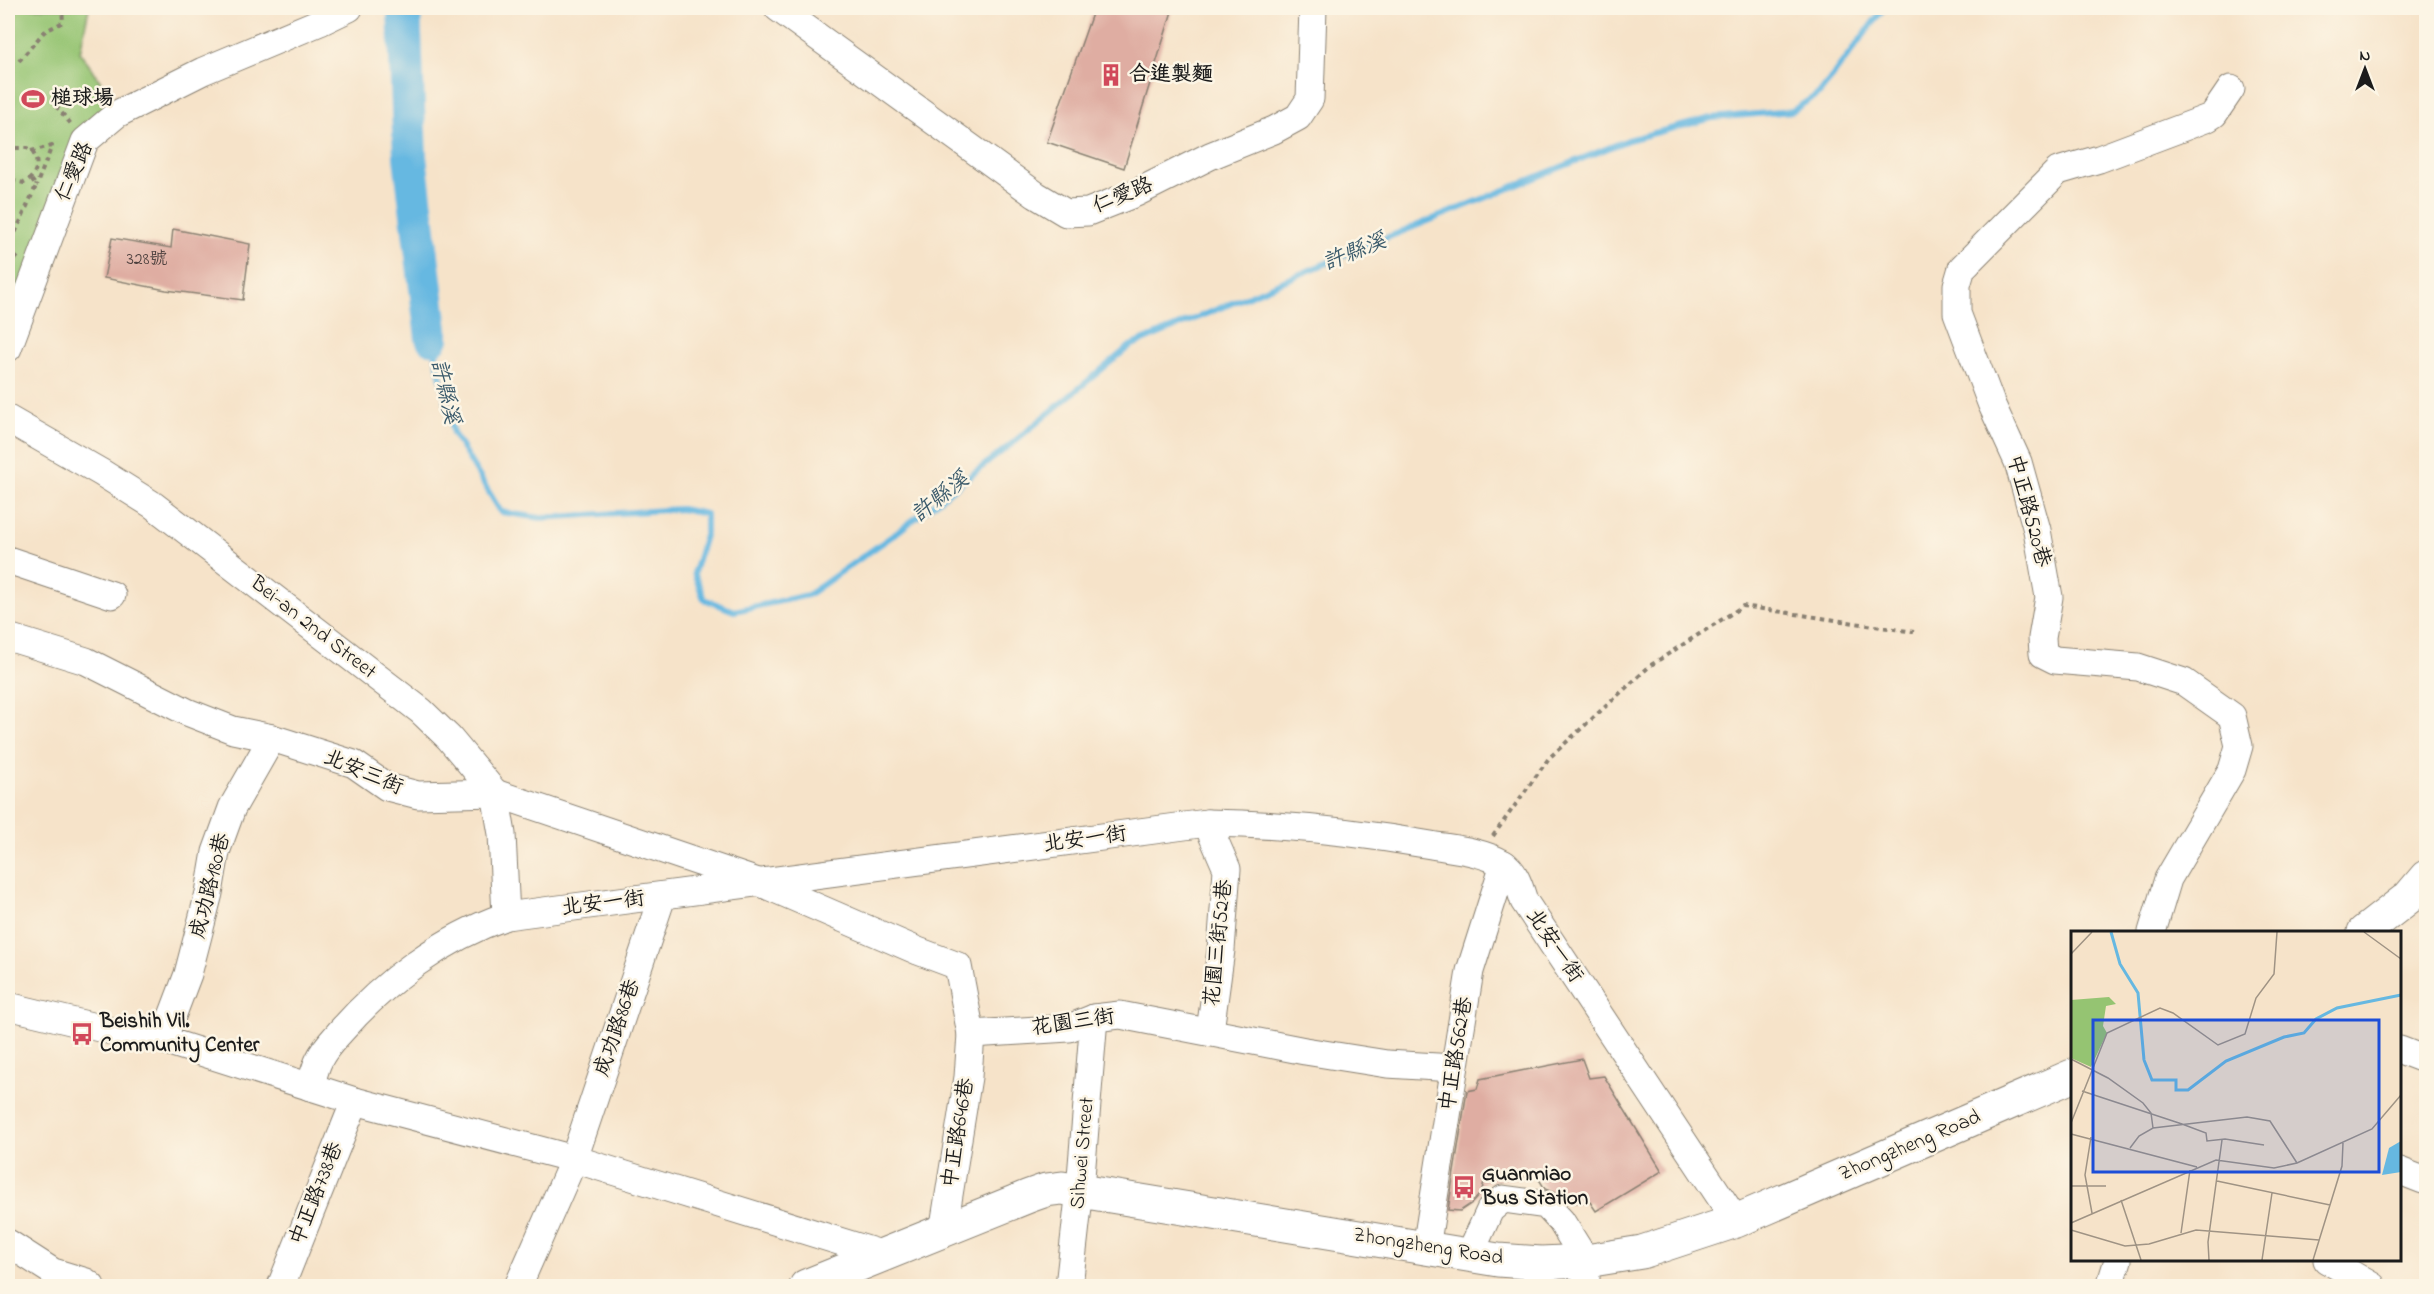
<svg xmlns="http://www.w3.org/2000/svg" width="2434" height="1294" font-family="'Indie Flower','LXGW WenKai TC',sans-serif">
  <rect width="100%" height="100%" fill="#fcf5e5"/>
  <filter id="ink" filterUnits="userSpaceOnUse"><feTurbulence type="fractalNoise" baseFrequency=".0167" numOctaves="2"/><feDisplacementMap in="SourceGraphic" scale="12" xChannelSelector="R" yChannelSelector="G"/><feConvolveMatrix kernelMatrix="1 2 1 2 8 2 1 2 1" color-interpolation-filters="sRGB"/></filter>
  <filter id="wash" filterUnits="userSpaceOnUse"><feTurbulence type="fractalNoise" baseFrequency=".008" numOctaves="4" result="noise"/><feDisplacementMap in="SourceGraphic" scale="24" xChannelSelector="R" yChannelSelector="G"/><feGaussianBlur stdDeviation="1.35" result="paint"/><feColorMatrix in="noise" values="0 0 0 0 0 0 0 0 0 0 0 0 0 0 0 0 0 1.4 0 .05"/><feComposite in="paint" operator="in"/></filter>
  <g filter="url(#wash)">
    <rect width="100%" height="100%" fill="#f6e3c9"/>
    <path fill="#95c472" stroke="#587047" stroke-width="1.5" d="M8,8H89L80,52L118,107L85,136L8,333Z"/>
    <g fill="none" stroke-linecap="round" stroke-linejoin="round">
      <path stroke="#66b8e1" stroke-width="6" d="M432,338L453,433L501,512L540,518L681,509L706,514V532L694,573L704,599L734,611L808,595L895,534L1009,446L1130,346L1386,238L1628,140L1712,118L1792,111L1820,93L1884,8"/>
      <path stroke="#66b8e1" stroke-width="34" d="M404,8L410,157L432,338"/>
    </g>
    <g id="blocks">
      <g fill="#dfada2">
        <path d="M1094,8H1173L1124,168L1047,142Z"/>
        <path d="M173,229L250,244L243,300L166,290L104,278L112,238L171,248Z"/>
        <path d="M1582,1059L1589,1078L1604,1076L1662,1171L1596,1211L1590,1202L1566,1203L1557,1194L1545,1189L1537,1176L1484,1182L1481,1193L1472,1203L1460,1211L1448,1210L1467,1091L1477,1089L1480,1079Z"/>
      </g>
    </g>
  </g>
  <g filter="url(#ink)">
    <use href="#blocks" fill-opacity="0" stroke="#898072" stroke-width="1.5"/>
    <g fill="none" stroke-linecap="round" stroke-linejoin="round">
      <g stroke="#898072" stroke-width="29">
        <g id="minor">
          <path d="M778,8L1036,195L1066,213L1088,212L1136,193L1210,156L1274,130L1298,117L1310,99L1313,8"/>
          <path d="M8,348L85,141L117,114L203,71L320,22L349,8"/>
          <path d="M8,419L102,473L153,505L421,711L449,738L495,793L502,834L506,916"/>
          <path d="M8,560L112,595"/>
          <path d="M8,637L86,661L187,712L233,730L272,738L354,764L387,787L418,795L495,793L761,883L918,951L958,966L971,1034L1069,1028L1094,1018L1120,1015L1305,1051L1387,1064L1454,1068"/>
          <path d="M1207,823L1227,869L1221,950L1210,1031"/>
          <path d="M2152,932L2168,879L2232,770L2239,746L2232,716L2184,682L2138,667L2055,660L2043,654L2042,638L2049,597L2037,530L2018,462L1991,403L1957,313V285L1962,268L2058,171L2099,159L2208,118L2214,114L2231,89"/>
          <path d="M8,1006L112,1031L163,1040L355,1101L574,1159L884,1255"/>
          <path d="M163,1040L188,974L209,893L216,852L232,808L272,738"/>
          <path d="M2400,1050L2426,1060"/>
          <path d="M310,1087C313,1078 315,1068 319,1060C324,1049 333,1040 341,1031C385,981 443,938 506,916L1207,823C1283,824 1356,832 1431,845C1454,849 1481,851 1502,863C1515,870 1520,888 1524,901L1736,1221"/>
          <path d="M2400,1171L2423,1180"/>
          <path d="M943,1232L968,1077L971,1034"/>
          <path d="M8,1243L53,1272L86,1282L91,1286"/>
          <path d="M1426,1248L1470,971L1504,864"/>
          <path d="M1469,1256L1490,1210L1503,1199L1546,1205L1561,1221L1586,1261V1286"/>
          <path d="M2327,1260L2372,1286"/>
          <path d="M281,1286L355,1101"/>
          <path d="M518,1286L574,1159L662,897"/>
          <path d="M1069,1286L1080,1189L1094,1018"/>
          <path d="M2110,1286L2118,1260"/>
        </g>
      </g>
      <g stroke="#898072" stroke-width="35">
        <g id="major">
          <path d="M2364,932L2409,897L2426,877"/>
          <path d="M806,1286L1029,1196L1046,1190L1062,1188L1498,1260L1541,1263L1586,1261L1642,1252L1736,1221L2072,1076"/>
        </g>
      </g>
      <g stroke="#898072" stroke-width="4" stroke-dasharray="4.5 4.5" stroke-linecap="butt">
        <path d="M19,61L44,32L63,22L62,8"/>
        <path d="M56,106L71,124"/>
        <path d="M31,151L52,146L36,186"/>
        <path d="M8,152L12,148H27C42,156 38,176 24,183L14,181L8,177"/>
        <path d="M8,249L36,186L31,179"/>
        <path d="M8,250L18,259"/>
        <path d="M1493,836L1549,758L1651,665L1743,606L1914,632"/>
      </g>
      <use href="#minor" stroke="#fff" stroke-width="27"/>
      <use href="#major" stroke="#fff" stroke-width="33"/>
    </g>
  </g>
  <defs>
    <g id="building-bare" transform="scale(1.8)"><path d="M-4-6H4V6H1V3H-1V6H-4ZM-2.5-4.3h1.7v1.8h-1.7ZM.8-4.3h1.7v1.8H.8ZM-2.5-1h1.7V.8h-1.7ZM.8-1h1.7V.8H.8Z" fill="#d1495b" stroke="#fcf5e5" stroke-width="2.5" paint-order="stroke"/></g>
    <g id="stadium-bare" transform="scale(1.8)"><path d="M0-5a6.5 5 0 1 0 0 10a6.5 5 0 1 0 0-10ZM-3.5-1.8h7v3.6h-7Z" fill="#d1495b" stroke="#fcf5e5" stroke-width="2.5" paint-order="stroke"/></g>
    <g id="bus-bare" transform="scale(1.8)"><path d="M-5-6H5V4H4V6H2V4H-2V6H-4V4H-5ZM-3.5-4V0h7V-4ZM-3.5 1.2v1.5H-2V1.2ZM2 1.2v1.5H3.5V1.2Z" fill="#d1495b" stroke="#fcf5e5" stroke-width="2.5" paint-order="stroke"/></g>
  </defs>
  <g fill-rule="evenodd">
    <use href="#building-bare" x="1111" y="75"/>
    <use href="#stadium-bare" x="33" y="99"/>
    <use href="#bus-bare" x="82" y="1034"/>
    <use href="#bus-bare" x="1464" y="1187"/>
  </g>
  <g text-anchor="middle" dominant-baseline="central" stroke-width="5" stroke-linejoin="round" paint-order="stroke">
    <g font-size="18" fill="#4d403e">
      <text x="147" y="260">328號</text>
    </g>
    <g font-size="21" font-weight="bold" fill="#1c1c1c" stroke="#fcf5e5" text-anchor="start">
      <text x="1129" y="75">合進製麵</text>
      <text x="51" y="99">槌球場</text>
      <text x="100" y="1022">Beishih Vil.<tspan x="100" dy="24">Community Center</tspan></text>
      <text x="1482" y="1175">Guanmiao<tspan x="1482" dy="24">Bus Station</tspan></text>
    </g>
    <g font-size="21" fill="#1c1c1c" stroke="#fcf5e5">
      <text transform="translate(75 172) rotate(-66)">仁愛路</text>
      <text transform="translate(1123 196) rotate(-22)">仁愛路</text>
      <text transform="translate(2028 511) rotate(75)">中正路520巷</text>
      <text transform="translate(313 628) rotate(38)">Bei-an 2nd Street</text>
      <text transform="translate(363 773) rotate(23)">北安三街</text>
      <text transform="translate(1085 840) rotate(-8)">北安一街</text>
      <text transform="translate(211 886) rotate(-76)">成功路180巷</text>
      <text transform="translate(603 904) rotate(-7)">北安一街</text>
      <text transform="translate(1219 943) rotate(-84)">花園三街52巷</text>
      <text transform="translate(1554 946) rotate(56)">北安一街</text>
      <text transform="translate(1073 1023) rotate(-8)">花園三街</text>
      <text transform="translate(618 1028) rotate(-71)">成功路86巷</text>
      <text transform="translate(1457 1054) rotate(-81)">中正路562巷</text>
      <text transform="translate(959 1133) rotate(-81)">中正路646巷</text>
      <text transform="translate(1910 1146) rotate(-23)">Zhongzheng Road</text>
      <text transform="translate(1083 1153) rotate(-85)">Sihwei Street</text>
      <text transform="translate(317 1194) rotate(-68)">中正路738巷</text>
      <text transform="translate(1428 1247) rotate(9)">Zhongzheng Road</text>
    </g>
    <g font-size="22" font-style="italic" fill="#3a5a6b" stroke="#fcf5e5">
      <text transform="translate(1355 253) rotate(-22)">許縣溪</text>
      <text transform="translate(444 392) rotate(77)">許縣溪</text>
      <text transform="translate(941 498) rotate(-39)">許縣溪</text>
    </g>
  </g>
  <g transform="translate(2071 931)">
    <rect width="330" height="330" fill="#f6e3c9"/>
    <path d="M38,66L45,73L35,75L32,95L36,102L20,136L0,127V69Z" fill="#95c472"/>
    <path d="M330,210V241L311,244L318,217Z" fill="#66b8e1"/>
    <path fill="none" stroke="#66b8e1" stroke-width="3" d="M40,1L49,33L67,62L73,129M73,129L81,149H105V159H117L155,130L213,106L233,102L245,88L266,77L330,64"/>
    <path fill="none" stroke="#9f9384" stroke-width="1.5" d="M293,1L330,28M0,23L21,1M0,128L37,147L72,172L80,182L82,197M11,160L111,193L135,202L136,210L154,208L193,214M0,192L36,102L89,77L102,82L147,114L174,103L185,67L203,43L206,1M0,203L126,236M20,206L14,244L21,282M59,217L68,205L82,197L176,186L199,190L226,232M146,250L259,274M0,255H35M50,269L70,329M0,292L145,229L203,237L226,232L301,198L330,164M0,299L54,315L78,313L125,299L248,309M110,302L119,239M138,329L137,311L151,209M191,329L201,262M242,329L271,235L272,212"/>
    <path fill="#1d4ed8" fill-opacity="0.15" stroke="#1d4ed8" stroke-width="3" d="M22,89H308V241H22Z"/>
    <rect width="330" height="330" fill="none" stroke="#1c1c1c" stroke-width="3"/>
  </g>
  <rect width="2434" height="1294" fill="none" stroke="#fcf5e5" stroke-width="30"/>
  <g transform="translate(2365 69)" stroke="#fcf5e5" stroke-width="4.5" paint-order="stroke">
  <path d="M0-4.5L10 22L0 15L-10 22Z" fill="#1c1c1c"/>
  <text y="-9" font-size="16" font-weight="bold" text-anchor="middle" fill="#1c1c1c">N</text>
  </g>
</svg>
